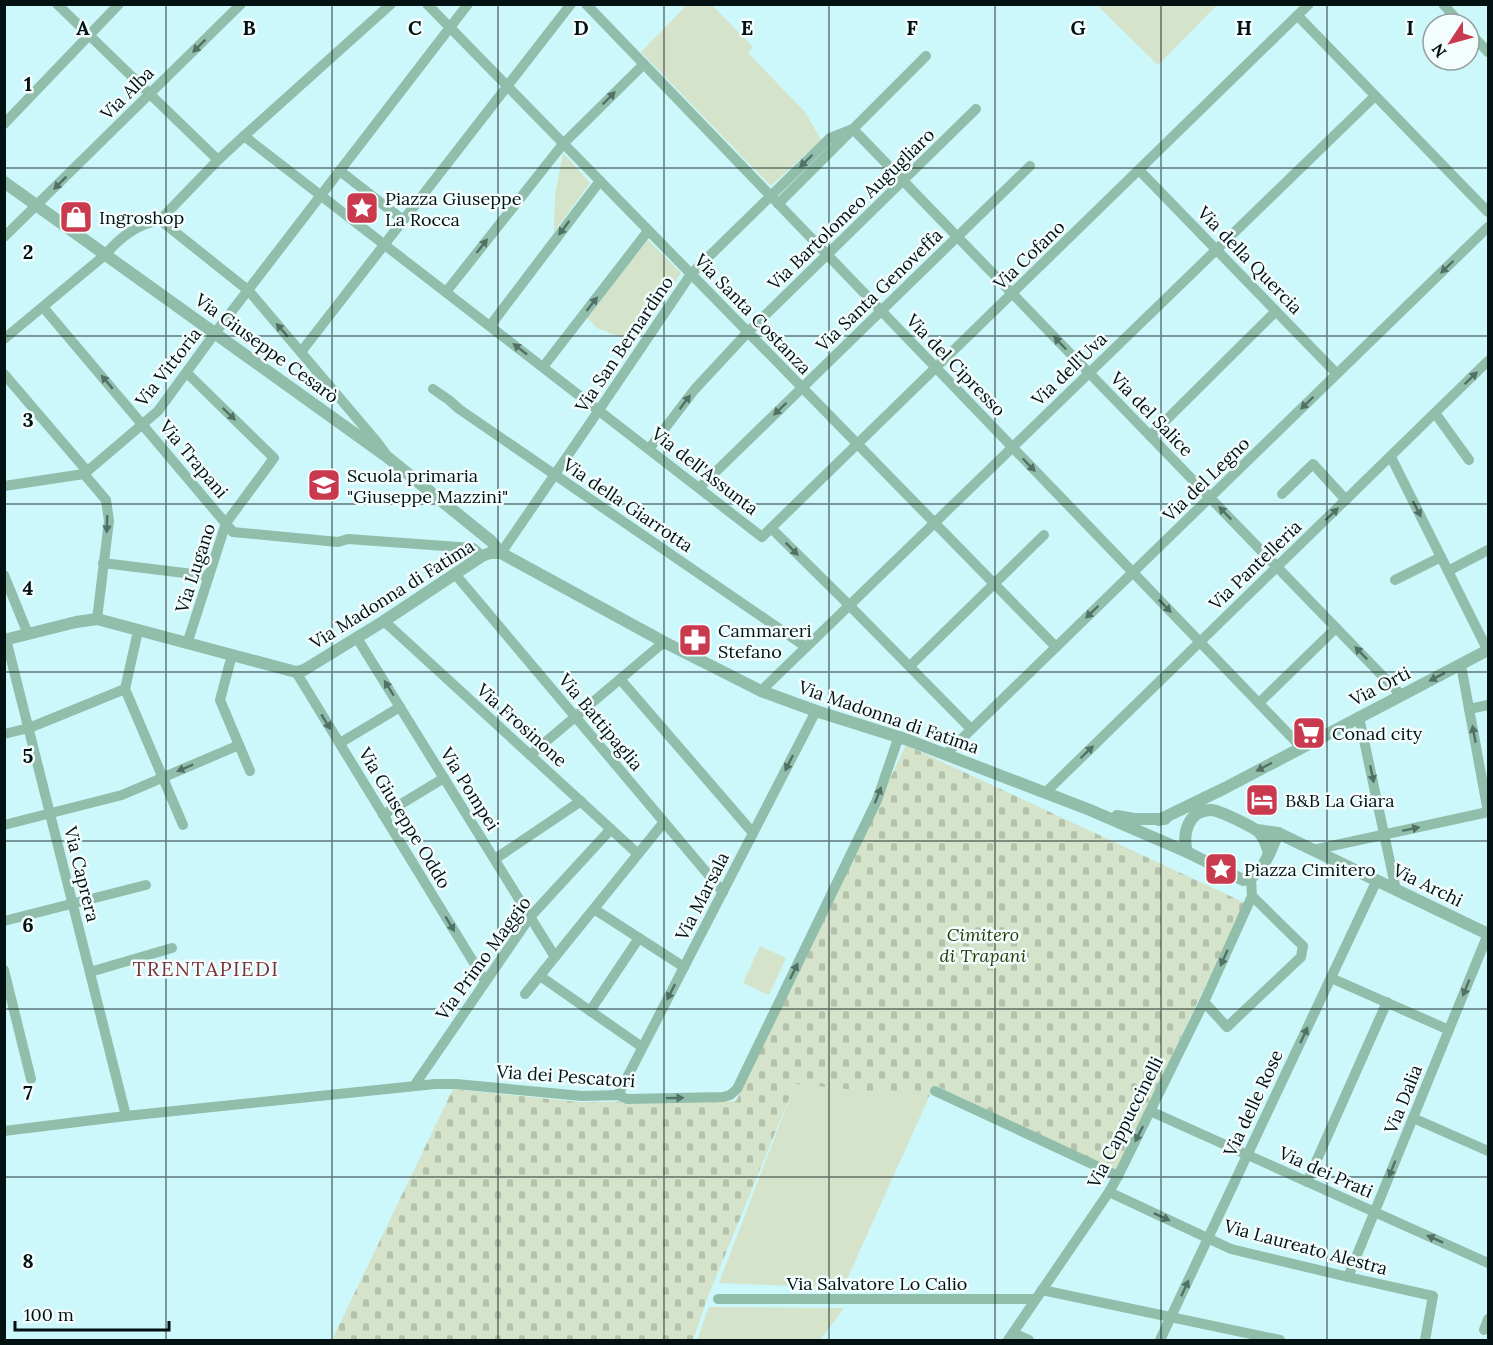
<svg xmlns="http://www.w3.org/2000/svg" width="1493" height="1345" font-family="Lora,serif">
  <defs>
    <pattern id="cemetery-stones" width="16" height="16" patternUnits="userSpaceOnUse" patternTransform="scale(1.5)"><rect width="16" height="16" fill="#d4e3c9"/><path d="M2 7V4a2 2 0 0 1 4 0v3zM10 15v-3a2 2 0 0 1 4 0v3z" fill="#b4c2ac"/></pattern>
  </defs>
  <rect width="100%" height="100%" fill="#ccf7fb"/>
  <g fill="#d4e3c9">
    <path d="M687,5H712L753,47L748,53L805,112L821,140L771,186L641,52Z"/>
    <path d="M1097,5H1217L1158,65Z"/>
    <path d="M563,153L590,183L554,232L555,195Z"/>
    <path d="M648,240L681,273L634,342L597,328L587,318Z"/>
    <path d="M760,946L786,958L769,995L743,983Z"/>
    <path d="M795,1084L929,1097L843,1288L719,1283Z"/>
    <path d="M709,1307L844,1308L820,1340H697Z"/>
  </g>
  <path fill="url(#cemetery-stones)" d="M906,745L1245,903L1116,1172L935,1085L929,1097L795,1084L707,1299L693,1340H332L453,1089L579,1102L736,1101Z"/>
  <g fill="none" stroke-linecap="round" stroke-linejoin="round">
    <g stroke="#91bdab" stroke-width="10">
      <path d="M57,4L218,160"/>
      <path d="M427,4L1056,647"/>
      <path d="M586,4L1301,747"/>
      <path d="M1443,4L1461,24"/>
      <path d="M1298,16L1488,212"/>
      <path d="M1469,32L1488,52"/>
      <path d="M4,124L119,4"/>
      <path d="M853,129L1401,695"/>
      <path d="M244,136L762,537L771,528L849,605L971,729"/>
      <path d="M1139,170L1337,374"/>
      <path d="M340,171L403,220"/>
      <path d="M778,204L926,56"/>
      <path d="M160,220L249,291L377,442L385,453"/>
      <path d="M160,220L218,160L244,136L391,4"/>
      <path d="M4,237L241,4"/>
      <path d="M446,292L563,144L644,64"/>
      <path d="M43,307L233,532L338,542L348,539L473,548L482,556"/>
      <path d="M490,326L600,181"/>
      <path d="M4,339L105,255C120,237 137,224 160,220"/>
      <path d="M301,352L571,4"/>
      <path d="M543,367L648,231"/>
      <path d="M187,373L274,458L226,523L187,644"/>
      <path d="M4,374L87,471"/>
      <path d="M433,389L449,400L459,409L806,647"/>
      <path d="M1435,413L1469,460"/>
      <path d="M1150,436L1276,311"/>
      <path d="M649,449L695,389L748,332L976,109"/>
      <path d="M1391,457L1488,651"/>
      <path d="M84,474L106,500L109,521L97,619"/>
      <path d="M4,486L84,474L158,411L215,333L468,4"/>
      <path d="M699,488L1030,166"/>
      <path d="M1282,494L1313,464L1346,500"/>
      <path d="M771,528L1309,4"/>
      <path d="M501,553L599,410L691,274L830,138L853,129"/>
      <path d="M103,563L209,576"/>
      <path d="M1448,571L1488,550"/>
      <path d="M455,574L723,892"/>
      <path d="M4,575L28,634"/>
      <path d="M1395,580L1441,557"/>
      <path d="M384,621L638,854"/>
      <path d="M138,631L125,689L183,825"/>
      <path d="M357,638L555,957"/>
      <path d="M6,639L126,1116"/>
      <path d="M232,655L220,700L250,771"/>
      <path d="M1461,665L1488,812"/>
      <path d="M910,666L1044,535"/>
      <path d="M296,672L485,981"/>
      <path d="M620,679L753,833"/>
      <path d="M761,691L1375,96"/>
      <path d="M1259,703L1336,628"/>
      <path d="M1469,709L1488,705"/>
      <path d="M1359,717L1396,890"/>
      <path d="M4,734L29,728L125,689"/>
      <path d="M340,743L400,707"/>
      <path d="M946,754L1488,227"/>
      <path d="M530,755L664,642"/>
      <path d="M1045,793L1488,361"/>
      <path d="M383,815L444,778"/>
      <path d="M4,825L122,795L239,745"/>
      <path d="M1313,850L1488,812"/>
      <path d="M495,859L581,801"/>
      <path d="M594,909L684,967"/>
      <path d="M4,921L146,885"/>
      <path d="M4,970L31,1079"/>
      <path d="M90,972L172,948"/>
      <path d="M540,976L642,1047"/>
      <path d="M1331,978L1449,1030"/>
      <path d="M525,994L664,822"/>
      <path d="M1204,1002L1227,1027L1301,957L1303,946L1252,896L1251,879"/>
      <path d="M590,1011L639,938"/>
      <path d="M414,1086L530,917L611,829"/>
      <path d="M935,1091L1118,1176"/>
      <path d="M618,1095L816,711"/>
      <path d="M1150,1111L1488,1263"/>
      <path d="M1413,1118L1488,1151"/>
      <path d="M4,1131L126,1116L435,1084H456L582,1096L618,1095L627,1099L723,1097L730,1095L737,1089L877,800L899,736"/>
      <path d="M1307,1182L1387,1002"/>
      <path d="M1109,1192L1231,1249L1348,1277L1433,1296L1425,1340"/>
      <path d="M1348,1277L1488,934"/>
      <path d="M1042,1290L1280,1340"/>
      <path d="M718,1299H1035"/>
      <path d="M1484,1330L1488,1319"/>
      <path d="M1013,1333L1029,1340"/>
      <path d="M1008,1340L1109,1192L1118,1176L1204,1002L1252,896"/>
      <path d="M1160,1340L1377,880"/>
    </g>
    <g stroke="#91bdab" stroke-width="12">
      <path d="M4,182L386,456L491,541L501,553"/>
      <path d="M4,640L76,622L97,619L296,672L304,670L384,621L482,556L490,553H501L664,642L761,691L816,711L908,740L1090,810L1187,852L1243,880C1263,877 1271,849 1278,833"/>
      <path d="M1117,816L1134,819H1165"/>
      <path d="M1159,820L1225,788L1488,650"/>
      <path d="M1257,830L1278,833L1488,934"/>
      <path d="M1187,852C1182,834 1188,810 1211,810C1219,810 1253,827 1259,832C1264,838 1267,845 1269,854"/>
    </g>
  </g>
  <defs><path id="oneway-solid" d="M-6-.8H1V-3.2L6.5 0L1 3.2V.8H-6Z" transform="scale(1.5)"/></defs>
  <g fill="#517066">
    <use href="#oneway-solid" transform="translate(199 46) rotate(135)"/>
    <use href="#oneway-solid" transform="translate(609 98) rotate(-45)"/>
    <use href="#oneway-solid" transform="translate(806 161) rotate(136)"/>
    <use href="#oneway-solid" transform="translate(60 183) rotate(135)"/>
    <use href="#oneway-solid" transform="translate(564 228) rotate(127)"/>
    <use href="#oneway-solid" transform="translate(482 246) rotate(-52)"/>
    <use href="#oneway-solid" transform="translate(1447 267) rotate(136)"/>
    <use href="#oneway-solid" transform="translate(592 304) rotate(-52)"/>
    <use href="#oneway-solid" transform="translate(282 330) rotate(-131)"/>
    <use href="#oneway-solid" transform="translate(1060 343) rotate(-134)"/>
    <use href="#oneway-solid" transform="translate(520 349) rotate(-142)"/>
    <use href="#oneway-solid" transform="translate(1471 378) rotate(-44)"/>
    <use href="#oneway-solid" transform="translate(107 382) rotate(-130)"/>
    <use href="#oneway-solid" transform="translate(685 402) rotate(-53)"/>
    <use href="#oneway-solid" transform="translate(1307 403) rotate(136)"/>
    <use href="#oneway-solid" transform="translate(780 409) rotate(136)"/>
    <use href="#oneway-solid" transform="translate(229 414) rotate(44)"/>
    <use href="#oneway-solid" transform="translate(1029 465) rotate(46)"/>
    <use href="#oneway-solid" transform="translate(1417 509) rotate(63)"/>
    <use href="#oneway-solid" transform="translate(1225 513) rotate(-134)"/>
    <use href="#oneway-solid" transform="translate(1332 514) rotate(-44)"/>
    <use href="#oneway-solid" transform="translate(107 524) rotate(92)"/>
    <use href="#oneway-solid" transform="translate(792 549) rotate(45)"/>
    <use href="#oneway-solid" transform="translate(1165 606) rotate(46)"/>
    <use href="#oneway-solid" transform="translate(1092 612) rotate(136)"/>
    <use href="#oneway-solid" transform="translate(1361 653) rotate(-134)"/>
    <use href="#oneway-solid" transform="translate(1437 677) rotate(153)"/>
    <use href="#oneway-solid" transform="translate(389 688) rotate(-122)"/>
    <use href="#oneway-solid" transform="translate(326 722) rotate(59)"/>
    <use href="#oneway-solid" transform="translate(1474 734) rotate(-101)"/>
    <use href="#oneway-solid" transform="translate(1087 752) rotate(-44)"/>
    <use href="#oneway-solid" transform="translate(789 763) rotate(117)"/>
    <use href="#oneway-solid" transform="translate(1264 767) rotate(152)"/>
    <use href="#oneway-solid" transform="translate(185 768) rotate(157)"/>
    <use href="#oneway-solid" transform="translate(1372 774) rotate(78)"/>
    <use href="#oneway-solid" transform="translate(878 795) rotate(-69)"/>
    <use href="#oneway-solid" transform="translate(1411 829) rotate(-12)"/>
    <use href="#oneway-solid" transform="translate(450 924) rotate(59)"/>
    <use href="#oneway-solid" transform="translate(1224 958) rotate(114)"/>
    <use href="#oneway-solid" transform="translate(794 971) rotate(-64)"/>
    <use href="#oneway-solid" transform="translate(1466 988) rotate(112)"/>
    <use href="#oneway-solid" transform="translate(671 992) rotate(117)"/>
    <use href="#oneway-solid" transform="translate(1304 1035) rotate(-65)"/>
    <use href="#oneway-solid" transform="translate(675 1098) rotate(-1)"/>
    <use href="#oneway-solid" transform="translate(1139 1134) rotate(117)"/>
    <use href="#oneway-solid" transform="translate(1392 1169) rotate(112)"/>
    <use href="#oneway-solid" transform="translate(1162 1217) rotate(25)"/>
    <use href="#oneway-solid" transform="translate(1435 1239) rotate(-156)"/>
    <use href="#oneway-solid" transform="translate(1185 1288) rotate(-65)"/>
  </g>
  <path fill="none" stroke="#031112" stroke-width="1.5" stroke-opacity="0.55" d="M166,4V1340M332,4V1340M498,4V1340M664,4V1340M829,4V1340M995,4V1340M1161,4V1340M1327,4V1340M4,168H1488M4,336H1488M4,504H1488M4,672H1488M4,841H1488M4,1009H1488M4,1177H1488"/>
  <defs>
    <g id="sight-square" transform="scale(1.725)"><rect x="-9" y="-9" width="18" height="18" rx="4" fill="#ca3a4f" stroke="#f4fdfd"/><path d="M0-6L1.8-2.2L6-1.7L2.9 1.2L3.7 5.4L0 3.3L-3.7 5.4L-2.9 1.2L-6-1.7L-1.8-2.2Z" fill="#fff"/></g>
    <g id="shop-square" transform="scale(1.725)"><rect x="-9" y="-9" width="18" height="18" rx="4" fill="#ca3a4f" stroke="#f4fdfd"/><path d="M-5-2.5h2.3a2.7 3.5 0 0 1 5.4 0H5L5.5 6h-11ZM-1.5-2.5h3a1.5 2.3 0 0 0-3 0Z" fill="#fff"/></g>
    <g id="school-square" transform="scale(1.725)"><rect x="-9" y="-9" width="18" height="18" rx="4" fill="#ca3a4f" stroke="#f4fdfd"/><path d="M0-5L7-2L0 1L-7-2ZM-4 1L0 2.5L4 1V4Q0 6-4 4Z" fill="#fff"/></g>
    <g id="pharmacy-square" transform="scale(1.725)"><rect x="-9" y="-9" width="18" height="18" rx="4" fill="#ca3a4f" stroke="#f4fdfd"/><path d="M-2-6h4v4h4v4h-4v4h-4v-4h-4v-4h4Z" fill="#fff"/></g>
    <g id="supermarket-square" transform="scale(1.725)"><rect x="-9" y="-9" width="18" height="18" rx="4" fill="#ca3a4f" stroke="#f4fdfd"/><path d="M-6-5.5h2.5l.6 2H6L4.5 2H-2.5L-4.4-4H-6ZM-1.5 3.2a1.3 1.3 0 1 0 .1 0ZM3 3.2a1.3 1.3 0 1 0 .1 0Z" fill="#fff"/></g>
    <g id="hotel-square" transform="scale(1.725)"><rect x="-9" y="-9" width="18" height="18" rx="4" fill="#ca3a4f" stroke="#f4fdfd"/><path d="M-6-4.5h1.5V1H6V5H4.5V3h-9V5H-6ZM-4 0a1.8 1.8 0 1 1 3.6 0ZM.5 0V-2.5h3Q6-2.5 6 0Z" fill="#fff"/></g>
  </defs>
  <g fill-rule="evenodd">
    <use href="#sight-square" x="362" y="208"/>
    <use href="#shop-square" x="76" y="217"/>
    <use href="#school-square" x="324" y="485"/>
    <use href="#pharmacy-square" x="695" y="640"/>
    <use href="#supermarket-square" x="1309" y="733"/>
    <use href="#hotel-square" x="1262" y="800"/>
    <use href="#sight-square" x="1221" y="869"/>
  </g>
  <g text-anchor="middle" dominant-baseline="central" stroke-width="5" stroke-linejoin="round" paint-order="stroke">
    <g font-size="18" fill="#031112" stroke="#f4fdfd">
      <text transform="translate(127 93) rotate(-45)">Via Alba</text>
      <text transform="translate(851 209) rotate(-44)">Via Bartolomeo Augugliaro</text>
      <text transform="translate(1029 255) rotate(-44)">Via Cofano</text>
      <text transform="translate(1250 260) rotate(46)">Via della Quercia</text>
      <text transform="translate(879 290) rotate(-44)">Via Santa Genoveffa</text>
      <text transform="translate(753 314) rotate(46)">Via Santa Costanza</text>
      <text transform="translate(624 344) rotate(-56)">Via San Bernardino</text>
      <text transform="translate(267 348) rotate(36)">Via Giuseppe Cesarò</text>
      <text transform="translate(956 365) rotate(46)">Via del Cipresso</text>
      <text transform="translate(168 367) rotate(-52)">Via Vittoria</text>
      <text transform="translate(1069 369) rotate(-44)">Via dell'Uva</text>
      <text transform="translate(1152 414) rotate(46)">Via del Salice</text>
      <text transform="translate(194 459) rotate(50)">Via Trapani</text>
      <text transform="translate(705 471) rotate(38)">Via dell'Assunta</text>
      <text transform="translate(1206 479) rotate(-44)">Via del Legno</text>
      <text transform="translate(628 505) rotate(34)">Via della Giarrotta</text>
      <text transform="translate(1255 565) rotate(-44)">Via Pantelleria</text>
      <text transform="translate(195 568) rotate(-72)">Via Lugano</text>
      <text transform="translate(392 594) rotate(-32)">Via Madonna di Fatima</text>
      <text transform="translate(1380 686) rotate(-27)">Via Orti</text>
      <text transform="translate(889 717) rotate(19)">Via Madonna di Fatima</text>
      <text transform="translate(601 722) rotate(50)">Via Battipaglia</text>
      <text transform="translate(522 725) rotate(42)">Via Frosinone</text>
      <text transform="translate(470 789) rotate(58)">Via Pompei</text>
      <text transform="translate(405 818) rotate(59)">Via Giuseppe Oddo</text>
      <text transform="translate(82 874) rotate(76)">Via Caprera</text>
      <text transform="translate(1428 885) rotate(26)">Via Archi</text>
      <text transform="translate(702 896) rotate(-63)">Via Marsala</text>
      <text transform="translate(483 958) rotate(-54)">Via Primo Maggio</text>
      <text transform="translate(566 1076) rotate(4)">Via dei Pescatori</text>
      <text transform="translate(1403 1099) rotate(-68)">Via Dalia</text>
      <text transform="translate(1253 1103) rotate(-65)">Via delle Rose</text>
      <text transform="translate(1125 1122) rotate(-63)">Via Cappuccinelli</text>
      <text transform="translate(1326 1172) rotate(24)">Via dei Prati</text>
      <text transform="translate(1306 1247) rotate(15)">Via Laureato Alestra</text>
      <text x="877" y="1283">Via Salvatore Lo Calio</text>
    </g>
    <g font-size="18" fill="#031112" stroke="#f4fdfd" text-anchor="start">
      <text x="385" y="198">Piazza Giuseppe<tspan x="385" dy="21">La Rocca</tspan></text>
      <text x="99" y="217">Ingroshop</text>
      <text x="347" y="475">Scuola primaria<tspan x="347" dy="21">"Giuseppe Mazzini"</tspan></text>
      <text x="718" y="630">Cammareri<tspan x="718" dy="21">Stefano</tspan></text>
      <text x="1332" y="733">Conad city</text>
      <text x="1285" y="800">B&amp;B La Giara</text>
      <text x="1244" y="869">Piazza Cimitero</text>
    </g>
    <g font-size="18" font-style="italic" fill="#1d3800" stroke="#f4fdfd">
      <text x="983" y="934">Cimitero<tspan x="983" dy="21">di Trapani</tspan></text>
    </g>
    <g font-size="20" letter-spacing="1.5" fill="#783137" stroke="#f4fdfd">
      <text x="206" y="968">TRENTAPIEDI</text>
    </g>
  </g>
  <g font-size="20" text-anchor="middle" font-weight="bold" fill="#031112" stroke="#f4fdfd" stroke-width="5" stroke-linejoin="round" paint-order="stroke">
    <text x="83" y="35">A</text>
    <text x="249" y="35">B</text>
    <text x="415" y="35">C</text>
    <text x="581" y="35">D</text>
    <text x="747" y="35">E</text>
    <text x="912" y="35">F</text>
    <text x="1078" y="35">G</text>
    <text x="1244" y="35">H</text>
    <text x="1410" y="35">I</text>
    <text x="28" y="91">1</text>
    <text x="28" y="259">2</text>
    <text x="28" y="427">3</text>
    <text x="28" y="595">4</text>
    <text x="28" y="763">5</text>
    <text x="28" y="932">6</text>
    <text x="28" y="1100">7</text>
    <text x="28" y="1268">8</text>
  </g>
  <rect width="1493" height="1345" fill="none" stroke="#031112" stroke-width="12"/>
  <g transform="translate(1451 42) rotate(234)"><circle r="28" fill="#f4fdfd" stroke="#949f9f" stroke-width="1.5"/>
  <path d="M0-4.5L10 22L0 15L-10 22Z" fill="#ca3a4f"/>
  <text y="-9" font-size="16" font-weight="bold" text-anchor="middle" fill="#031112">N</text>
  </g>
  <path d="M15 1321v9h154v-9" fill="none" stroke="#031112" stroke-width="3"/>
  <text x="24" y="1321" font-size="18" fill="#031112" stroke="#f4fdfd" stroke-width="4.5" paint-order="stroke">100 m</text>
</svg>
